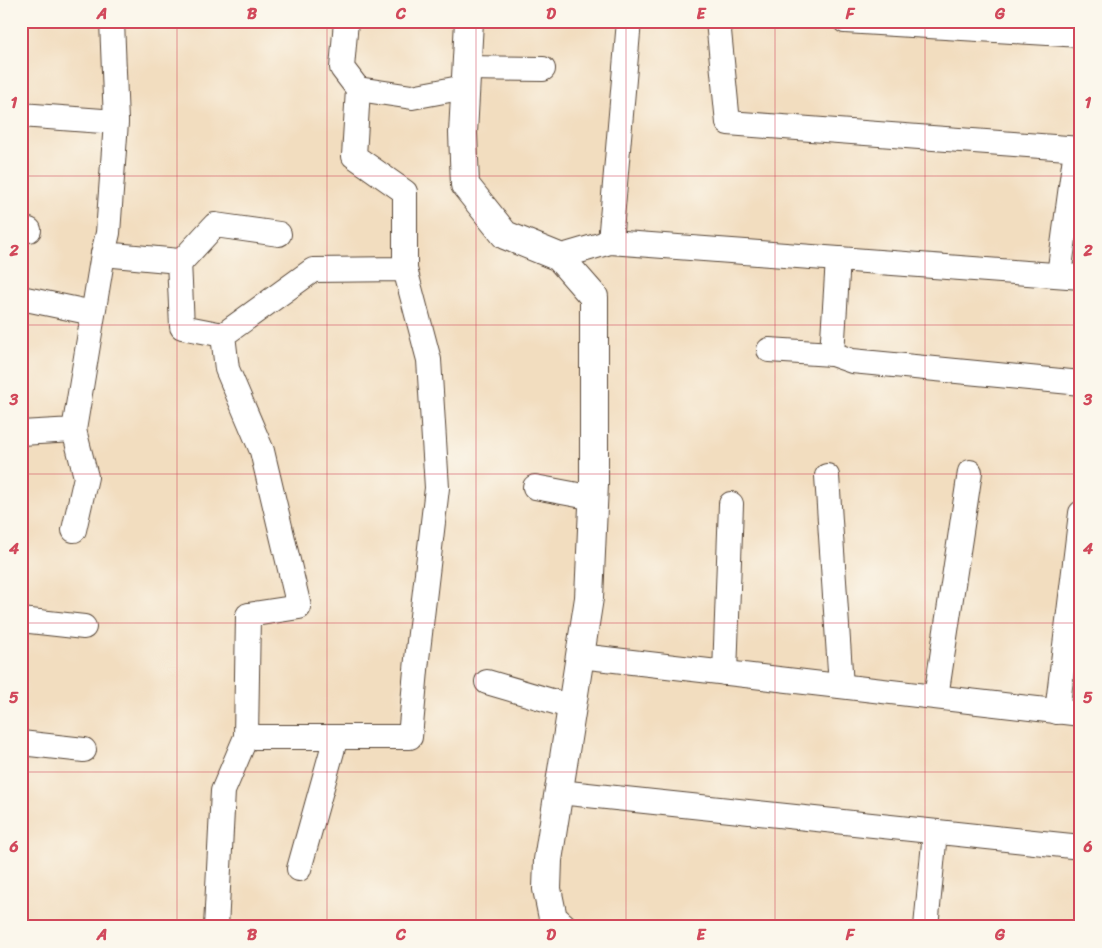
<svg xmlns="http://www.w3.org/2000/svg" width="1102" height="948" font-family="Sriracha,sans-serif">
  <rect width="100%" height="100%" fill="#fbf7ec"/>
  <filter id="ink" filterUnits="userSpaceOnUse"><feTurbulence type="fractalNoise" baseFrequency=".02" numOctaves="2"/><feDisplacementMap in="SourceGraphic" scale="10" xChannelSelector="R" yChannelSelector="G"/><feConvolveMatrix kernelMatrix="1 2 1 2 8 2 1 2 1" color-interpolation-filters="sRGB"/></filter>
  <filter id="wash" filterUnits="userSpaceOnUse"><feTurbulence type="fractalNoise" baseFrequency=".0096" numOctaves="4" result="noise"/><feDisplacementMap in="SourceGraphic" scale="20" xChannelSelector="R" yChannelSelector="G"/><feGaussianBlur stdDeviation="1.12" result="paint"/><feColorMatrix in="noise" values="0 0 0 0 0 0 0 0 0 0 0 0 0 0 0 0 0 1.4 0 .05"/><feComposite in="paint" operator="in"/></filter>
  <g filter="url(#wash)">
    <rect width="100%" height="100%" fill="#f2ddbf"/>
  </g>
  <g filter="url(#ink)">
    <g fill="none" stroke-linecap="round" stroke-linejoin="round">
      <g stroke="#564536" stroke-width="26">
        <g id="minor">
          <path d="M112,21L116,122L108,233L103,254L179,261L182,327L223,335"/>
          <path d="M346,21L342,68L358,89L354,156L405,192V269L429,360L437,488L417,659L410,737H246L248,615L299,607L262,451L227,369L223,335L313,270L405,269"/>
          <path d="M718,21L728,123L1081,149"/>
          <path d="M845,21L1081,35"/>
          <path d="M466,68L543,69"/>
          <path d="M358,89L412,97L465,87"/>
          <path d="M21,115L116,122"/>
          <path d="M21,230H29"/>
          <path d="M610,242L629,21"/>
          <path d="M559,257L610,242L1081,277"/>
          <path d="M838,259L832,354L852,361L1081,383"/>
          <path d="M179,264L215,225L279,234"/>
          <path d="M1059,275L1076,149"/>
          <path d="M21,298L93,313"/>
          <path d="M769,350L832,354"/>
          <path d="M21,433L74,430L103,254"/>
          <path d="M827,476L841,686"/>
          <path d="M535,487L594,498"/>
          <path d="M74,530L86,477L74,430"/>
          <path d="M21,620L84,627"/>
          <path d="M580,656L1081,714"/>
          <path d="M725,673L731,504"/>
          <path d="M487,682L572,707"/>
          <path d="M936,697L970,472"/>
          <path d="M1057,712L1081,513"/>
          <path d="M21,743L84,750"/>
          <path d="M559,792L1081,847"/>
          <path d="M299,869L336,737"/>
          <path d="M216,927L223,791L246,737"/>
          <path d="M926,927L935,832"/>
        </g>
      </g>
      <g stroke="#564536" stroke-width="30">
        <path id="major" d="M469,21L463,133L465,185L505,235L559,257L594,297V484L589,598L548,860L547,889L553,918L563,927"/>
      </g>
      <use href="#minor" stroke="#fff" stroke-width="24"/>
      <use href="#major" stroke="#fff" stroke-width="28"/>
    </g>
  </g>
  <path fill="none" stroke="#d1495b" stroke-width="1" stroke-opacity="0.55" d="M177,21V927M327,21V927M476,21V927M626,21V927M775,21V927M925,21V927M21,176H1081M21,325H1081M21,474H1081M21,623H1081M21,772H1081"/>
  <rect width="1102" height="948" fill="none" stroke="#fbf7ec" stroke-width="55"/>
  <rect x="28" y="28" width="1046" height="892" fill="none" stroke="#d1495b" stroke-width="2"/>
  <g font-size="16" text-anchor="middle" font-weight="bold" fill="#d1495b">
    <text x="102" y="19">A</text>
    <text x="252" y="19">B</text>
    <text x="401" y="19">C</text>
    <text x="551" y="19">D</text>
    <text x="701" y="19">E</text>
    <text x="850" y="19">F</text>
    <text x="1000" y="19">G</text>
    <text x="14" y="108">1</text>
    <text x="1088" y="108">1</text>
    <text x="14" y="256">2</text>
    <text x="1088" y="256">2</text>
    <text x="14" y="405">3</text>
    <text x="1088" y="405">3</text>
    <text x="14" y="554">4</text>
    <text x="1088" y="554">4</text>
    <text x="14" y="703">5</text>
    <text x="1088" y="703">5</text>
    <text x="14" y="852">6</text>
    <text x="1088" y="852">6</text>
    <text x="102" y="940">A</text>
    <text x="252" y="940">B</text>
    <text x="401" y="940">C</text>
    <text x="551" y="940">D</text>
    <text x="701" y="940">E</text>
    <text x="850" y="940">F</text>
    <text x="1000" y="940">G</text>
  </g>
</svg>
